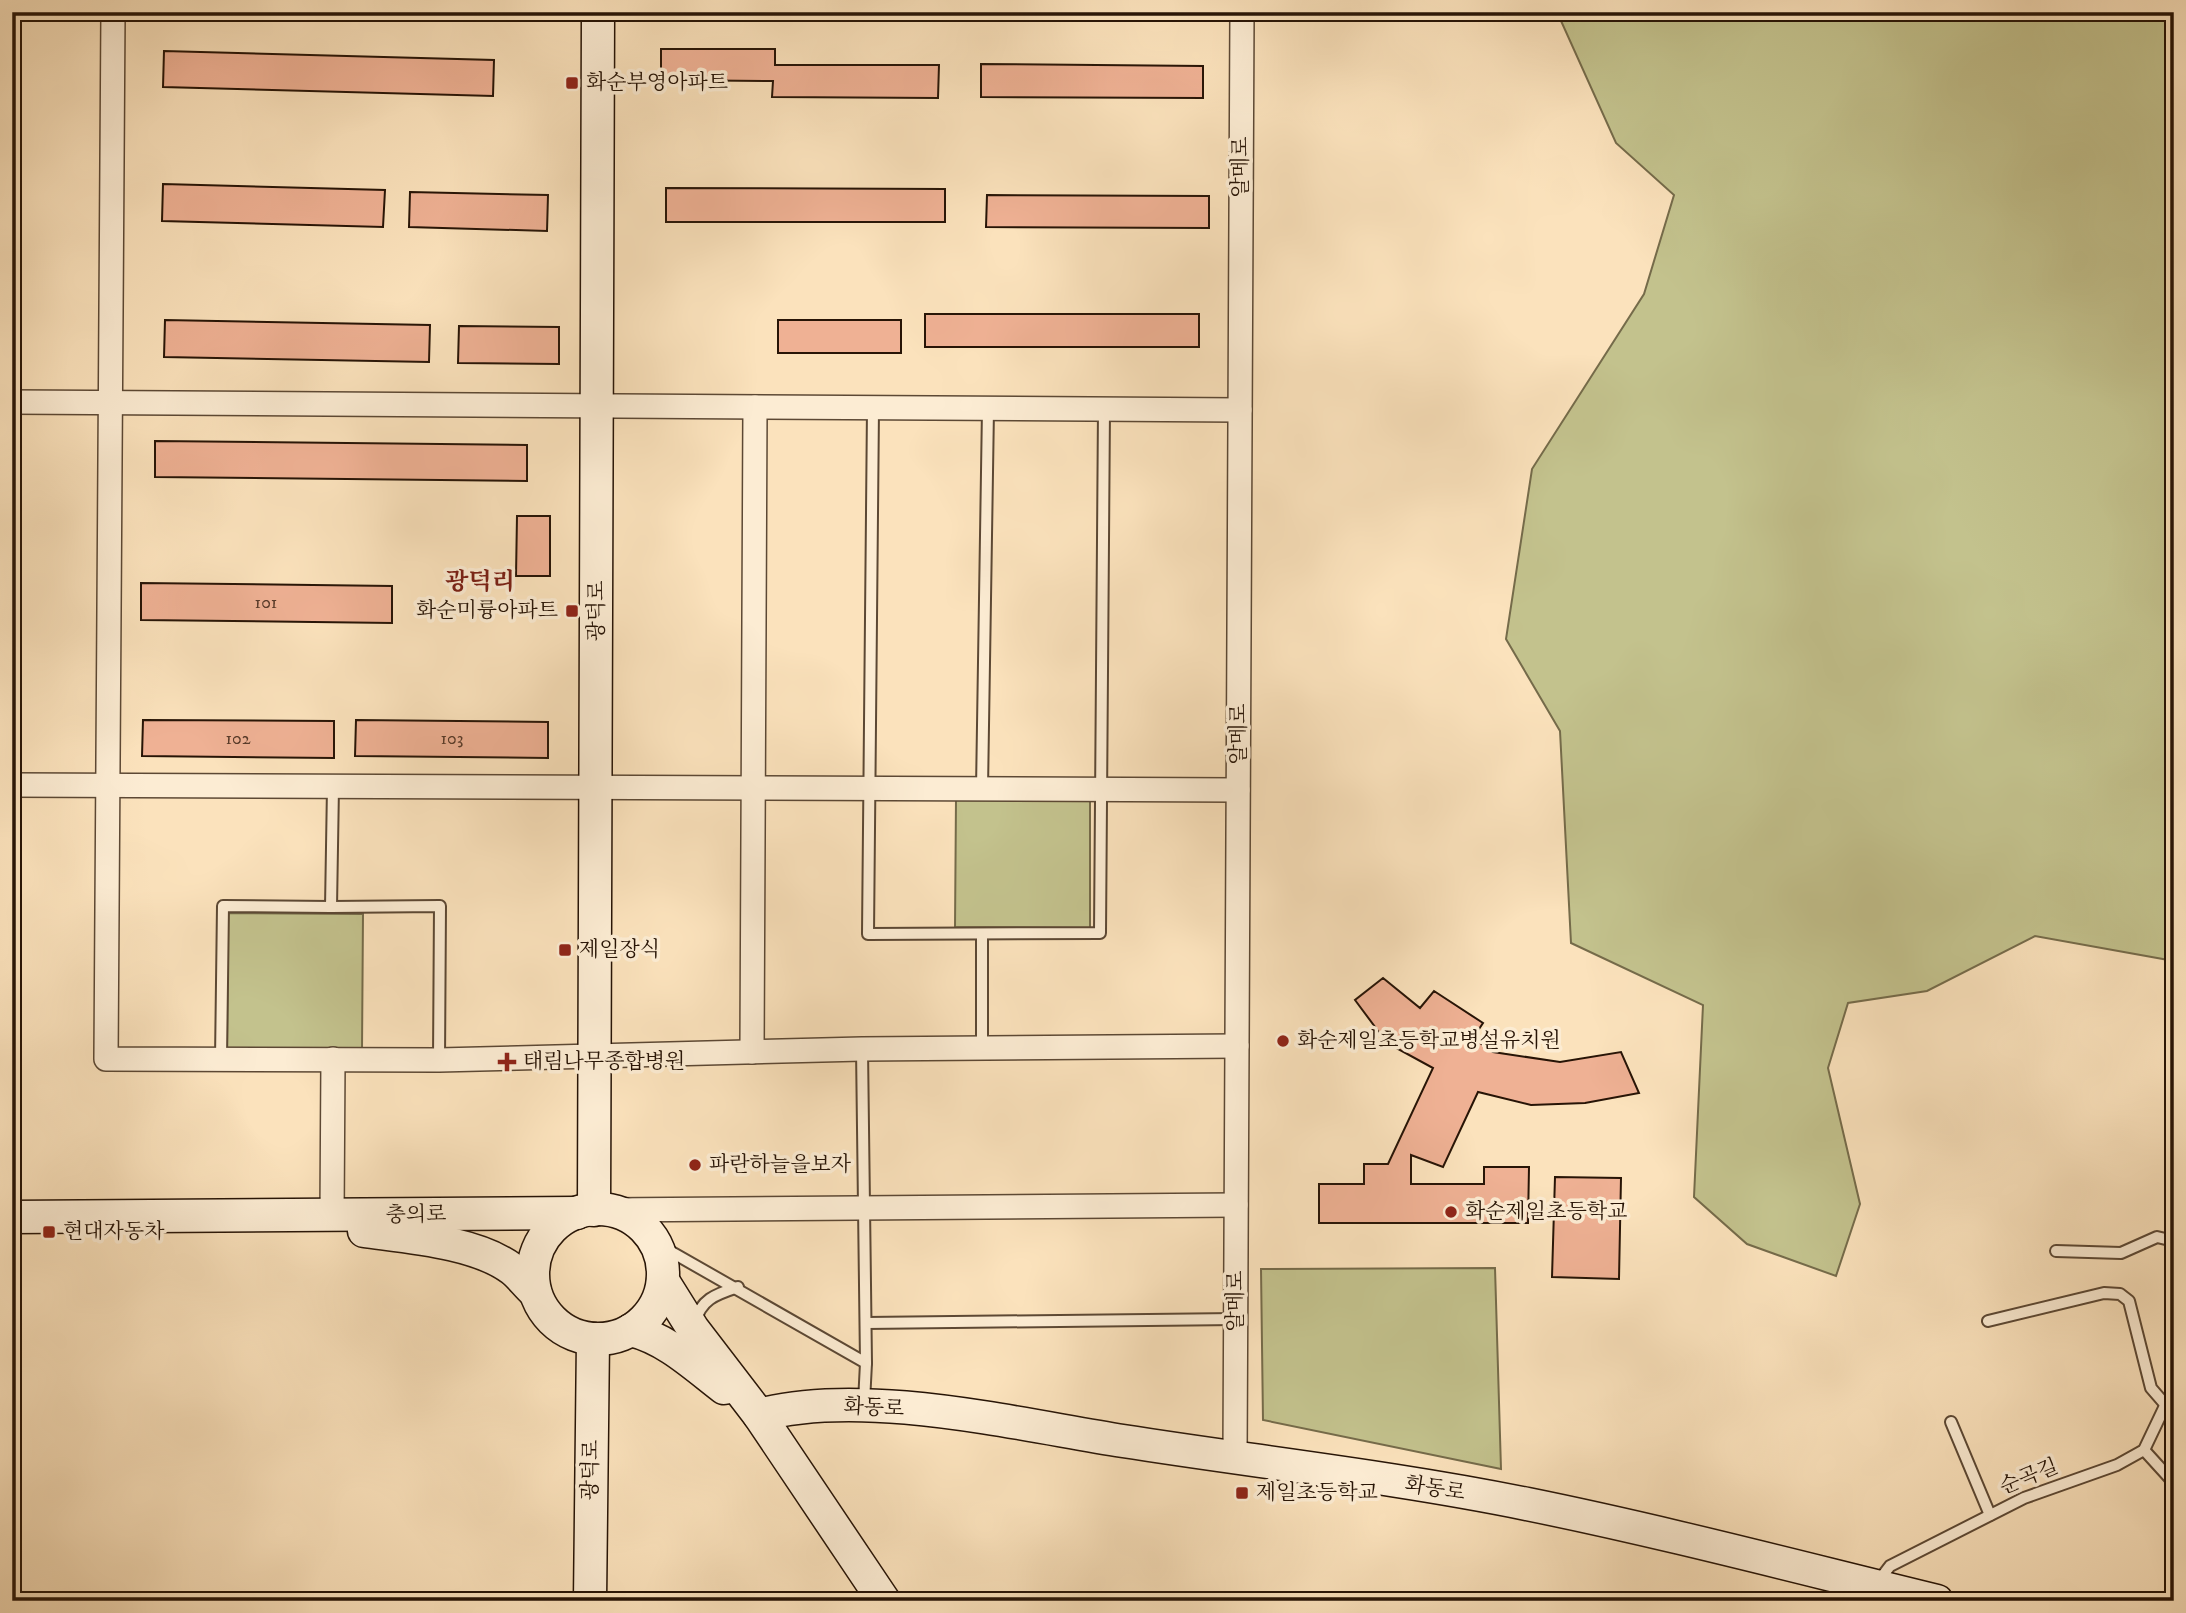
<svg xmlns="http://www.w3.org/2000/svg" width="2186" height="1613" font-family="'IM FELL DW Pica','Noto Serif KR',serif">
  <rect width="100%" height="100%" fill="#fbe2bc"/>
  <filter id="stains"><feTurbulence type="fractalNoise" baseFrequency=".00286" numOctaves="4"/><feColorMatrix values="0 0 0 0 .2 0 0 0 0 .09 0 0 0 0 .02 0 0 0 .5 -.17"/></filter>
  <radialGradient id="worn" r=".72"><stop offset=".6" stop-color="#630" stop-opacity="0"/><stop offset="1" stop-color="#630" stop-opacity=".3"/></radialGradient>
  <g fill="#c3c28d" stroke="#756b4a" stroke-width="2">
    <path d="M1557,12H2174V961L2035,936L1927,991L1848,1003L1828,1068L1860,1204L1836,1276L1747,1244L1694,1197L1703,1005L1571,943L1560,731L1506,639L1532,469L1644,294L1674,195L1616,143Z"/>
    <path d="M956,799L1090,800V928L955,927Z"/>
    <path d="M228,913L363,914L362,1050L227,1049Z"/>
    <path d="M1495,1268L1501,1469L1263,1420L1261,1269Z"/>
  </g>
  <g fill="#efb194" stroke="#271406" stroke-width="2">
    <path d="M661,49H775V65H939L938,98L772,97L773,81L661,80Z"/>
    <path d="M164,51L494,60L493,96L163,87Z"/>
    <path d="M981,64L1203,66V98L981,97Z"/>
    <path d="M163,184L385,190L383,227L162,221Z"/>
    <path d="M666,188L945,189V222H666Z"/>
    <path d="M410,192L548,195L547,231L409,227Z"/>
    <path d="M987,195L1209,196V228L986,227Z"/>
    <rect x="925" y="314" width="274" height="33"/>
    <path d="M165,320L430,325L429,362L164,357Z"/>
    <rect x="778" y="320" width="123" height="33"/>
    <path d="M459,326L559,327V364L458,363Z"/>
    <path d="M155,441L527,445V481L155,477Z"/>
    <path d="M517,516H550V576H516Z"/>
    <path d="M141,583L392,586V623L141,620Z"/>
    <path d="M143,720L334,721V758L142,756Z"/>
    <path d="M356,720L548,722V758L355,756Z"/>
    <path d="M1383,978L1420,1008L1434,991L1483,1023L1473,1038L1493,1052L1560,1062L1621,1052L1639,1093L1585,1103L1531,1105L1478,1092L1443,1167L1411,1155V1184H1484V1167H1529L1528,1223H1319V1184H1364V1164H1388L1433,1068L1387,1043L1355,1000Z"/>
    <path d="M1555,1177L1621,1178L1619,1279L1552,1277Z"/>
  </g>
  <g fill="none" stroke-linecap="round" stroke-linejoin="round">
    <g stroke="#5c4834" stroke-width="14">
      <g id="lane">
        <path d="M873,408L868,934L1100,933L1104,409"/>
        <path d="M982,789L988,409"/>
        <path d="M331,907L440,906L439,1060"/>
        <path d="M982,1048V934"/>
        <path d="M862,1049L866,1363L864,1402"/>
        <path d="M221,1059L223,906L331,907L333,787"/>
        <path d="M654,1242L866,1363"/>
        <path d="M2056,1251L2121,1253L2157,1237L2174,1241"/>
        <path d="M1988,1321L2104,1293L2120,1294L2129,1301L2151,1388L2164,1403"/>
        <path d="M695,1323C700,1299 717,1294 738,1287"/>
        <path d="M866,1323L1236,1319"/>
        <path d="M1951,1422L1990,1515"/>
        <path d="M2144,1450L2174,1483"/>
        <path d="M1877,1583L1890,1566L2024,1498L2117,1465L2144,1450L2174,1387"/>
        <path d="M1844,1601L1864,1592"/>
      </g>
    </g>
    <g stroke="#5c4834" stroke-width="26">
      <g id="street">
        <path d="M113,12L106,1059L439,1060L862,1049L1237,1046"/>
        <path d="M12,402L1240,410"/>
        <path d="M12,785L1238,790"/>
        <path d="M752,1052L755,407"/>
        <path d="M609,1210L1236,1205"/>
        <path d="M332,1216L333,1059"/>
        <path d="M1235,1456L1242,12"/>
      </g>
    </g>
    <g stroke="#271406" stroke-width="35">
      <g id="secondary">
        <circle cx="598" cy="1274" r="65"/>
        <path d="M594,1210L598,12"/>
        <path d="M12,1217L577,1213"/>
        <path d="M364,1231C408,1237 476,1242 512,1269C520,1275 527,1285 535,1292"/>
        <path d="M663,1281L693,1329L759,1415L884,1601"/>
        <path d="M631,1330C667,1339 694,1365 724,1388"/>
        <path d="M759,1415C864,1387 1015,1424 1123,1441C1257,1462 1394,1477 1527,1504C1665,1532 1801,1568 1937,1601"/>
        <path d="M590,1601L593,1339"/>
      </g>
    </g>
    <use href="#lane" stroke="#fcecd3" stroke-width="10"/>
    <use href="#street" stroke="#fcecd3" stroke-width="23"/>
    <use href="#secondary" stroke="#fcecd3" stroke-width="32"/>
  </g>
  <g fill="#8f2418" stroke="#fcecd3" stroke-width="2.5">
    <rect x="565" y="76" width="14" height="14" rx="3.5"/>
    <rect x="565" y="604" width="14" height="14" rx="3.5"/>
    <rect x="558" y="943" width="14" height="14" rx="3.5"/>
    <circle cx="1283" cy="1041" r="7"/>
    <path d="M503.5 1051.5h7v7h7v7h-7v7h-7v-7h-7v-7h7z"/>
    <circle cx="695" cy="1165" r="7"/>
    <circle cx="1451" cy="1212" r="7"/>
    <rect x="42" y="1225" width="14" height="14" rx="3.5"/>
    <rect x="1235" y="1486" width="14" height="14" rx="3.5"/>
  </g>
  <g text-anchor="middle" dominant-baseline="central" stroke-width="7" stroke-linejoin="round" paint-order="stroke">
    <g font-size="18" fill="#593b2a">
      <text x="266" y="603">101</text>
      <text x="238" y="739">102</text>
      <text x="452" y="739">103</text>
    </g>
    <g font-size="21" fill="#271406" stroke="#fcecd3" text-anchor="start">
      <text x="586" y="83">화순부영아파트</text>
      <text x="558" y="611" text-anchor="end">화순미륭아파트</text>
      <text x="579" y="950">제일장식</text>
      <text x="1297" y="1041">화순제일초등학교병설유치원</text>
      <text x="523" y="1062">태림나무종합병원</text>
      <text x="709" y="1165">파란하늘을보자</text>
      <text x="1465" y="1212">화순제일초등학교</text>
      <text x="63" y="1232">현대자동차</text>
      <text x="1256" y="1493">제일초등학교</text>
    </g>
    <g font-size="21" fill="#271406" stroke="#fcecd3">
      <text transform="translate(1241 167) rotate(-90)">알메로</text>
      <text transform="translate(597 611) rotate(-90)">광덕로</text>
      <text transform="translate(1239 734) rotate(-90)">알메로</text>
      <text transform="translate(416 1215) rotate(-1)">충의로</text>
      <text transform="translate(1236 1301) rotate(-90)">알메로</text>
      <text transform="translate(874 1408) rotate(3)">화동로</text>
      <text transform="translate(591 1470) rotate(-89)">광덕로</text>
      <text transform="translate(2029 1477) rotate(-22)">순곡길</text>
      <text transform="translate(1435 1489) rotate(9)">화동로</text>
    </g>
    <g font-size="24" font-weight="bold" fill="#7a1f14" stroke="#fcecd3">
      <text x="480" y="582">광덕리</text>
    </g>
  </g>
  <rect width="2186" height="1613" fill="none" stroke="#fbe2bc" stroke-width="42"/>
  <rect x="14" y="14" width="2158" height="1585" fill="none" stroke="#271406" stroke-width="3.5"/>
  <rect x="21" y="21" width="2144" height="1571" fill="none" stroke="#271406" stroke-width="2"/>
  <rect width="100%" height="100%" filter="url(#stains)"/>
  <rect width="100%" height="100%" fill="url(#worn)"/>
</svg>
